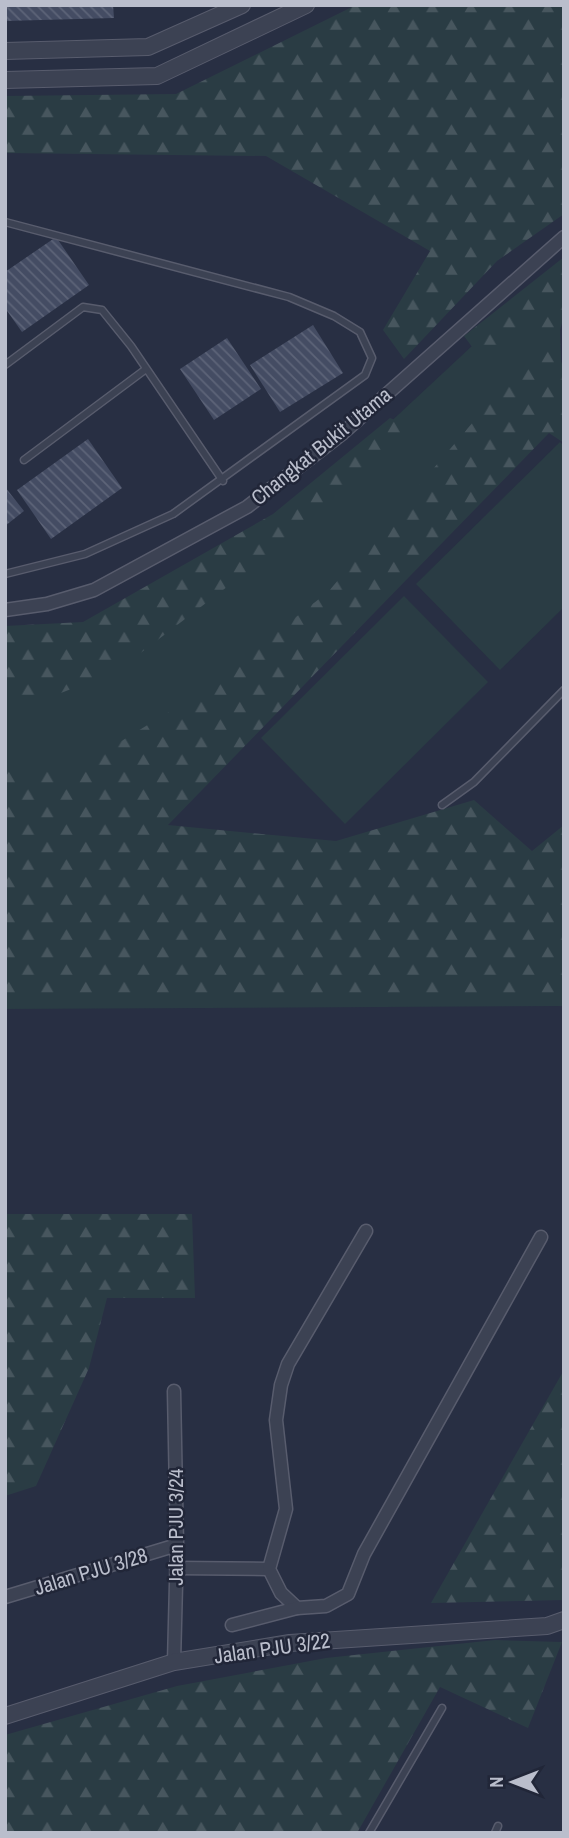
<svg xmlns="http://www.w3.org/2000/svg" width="569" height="1838" font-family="'Archivo Narrow',sans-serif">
  <defs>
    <pattern id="forest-firs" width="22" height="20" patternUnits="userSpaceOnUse" patternTransform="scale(1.75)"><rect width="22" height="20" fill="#2a3c44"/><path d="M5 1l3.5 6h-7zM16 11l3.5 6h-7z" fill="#47565e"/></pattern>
    <pattern id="building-back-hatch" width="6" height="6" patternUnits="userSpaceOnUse" patternTransform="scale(1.75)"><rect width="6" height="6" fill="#444c63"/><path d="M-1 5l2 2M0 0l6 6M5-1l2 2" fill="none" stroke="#5d6478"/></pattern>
  </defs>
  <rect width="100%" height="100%" fill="#282f43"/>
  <g fill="#2a3c44">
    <path d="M533,289L564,369V408L130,817L168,875L564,862V1006L5,1009V638L92,630L309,498Z"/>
    <path d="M560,442L564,446V607L500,670L416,584Z"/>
    <path d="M404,596L488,682L345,824L261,738Z"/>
  </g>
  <g fill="url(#forest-firs)">
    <path d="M356,5H564V214L497,261L404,359L383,330L430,251L266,156L5,153V96L176,94Z"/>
    <path d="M564,257V316L560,330L564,443L549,433L168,825L336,841L474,800L532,851L564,825V995L5,999V764L74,770L195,696L328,592L538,346L537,327L487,367L464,336Z"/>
    <path d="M390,418L411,427L317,518L117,671L38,702L5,698V626L83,622L273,514Z"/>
    <path d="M5,1214H192L195,1298H107L89,1368L36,1486L5,1496Z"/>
    <path d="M564,1370V1600L431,1603Z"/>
    <path d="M495,1640L562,1642L528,1728L440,1687L357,1833H5V1735L177,1686L326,1658Z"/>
  </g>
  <g fill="url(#building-back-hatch)">
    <path d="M5,5H113L114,18L5,21Z"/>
    <path d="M56,237L89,285L22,332L5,308V272Z"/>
    <path d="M313,325L343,373L280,412L250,365Z"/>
    <path d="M227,338L261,389L214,420L180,369Z"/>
    <path d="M88,439L122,488L51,539L17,490Z"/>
    <path d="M5,487L24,511L5,526Z"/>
  </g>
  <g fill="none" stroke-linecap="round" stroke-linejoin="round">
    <g stroke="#585c6d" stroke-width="9">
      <g id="service">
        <path d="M5,222L289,297L334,316L360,332L372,358L365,375L173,514L85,554L5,574"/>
        <path d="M5,365L83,307L102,310L131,346L223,481"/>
        <path d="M24,460L146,369"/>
        <path d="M442,805L474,782L564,690"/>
        <path d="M369,1833L442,1708"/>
        <path d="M495,1833L498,1826"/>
      </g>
    </g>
    <g stroke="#585c6d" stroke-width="15">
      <g id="minor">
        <path d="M5,610L47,604L94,590L247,507L343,433L564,237"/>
        <path d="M174,1391L177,1545L174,1662"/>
        <path d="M176,1568L269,1569"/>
        <path d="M5,1597L177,1545"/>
        <path d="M297,1608L281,1593L269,1569L286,1509L276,1420L281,1385L288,1364L366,1231"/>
        <path d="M232,1625L297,1608L326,1606L348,1594L364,1554L541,1237"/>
      </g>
    </g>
    <g stroke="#585c6d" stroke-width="18">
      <g id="tertiary">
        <path d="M5,51L148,47L242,5"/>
        <path d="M5,80L157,76L306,5"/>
        <path d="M5,1716L174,1662L290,1643L547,1626L564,1620"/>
      </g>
    </g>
    <use href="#service" stroke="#3c4253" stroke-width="6"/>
    <use href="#minor" stroke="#3c4253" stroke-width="12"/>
    <use href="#tertiary" stroke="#3c4253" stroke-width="16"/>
  </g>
  <g text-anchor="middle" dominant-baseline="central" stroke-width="5" stroke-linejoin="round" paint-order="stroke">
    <g font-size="21" fill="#babecc" stroke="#212638">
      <text transform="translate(321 446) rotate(-39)">Changkat Bukit Utama</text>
      <text transform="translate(175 1527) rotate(-90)">Jalan PJU 3/24</text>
      <text transform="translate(91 1571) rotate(-17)">Jalan PJU 3/28</text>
      <text transform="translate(272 1648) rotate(-8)">Jalan PJU 3/22</text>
    </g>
  </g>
  <rect width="569" height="1838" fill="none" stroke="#babecc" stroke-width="14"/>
  <g transform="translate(513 1782) rotate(270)" stroke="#212638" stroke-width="5" paint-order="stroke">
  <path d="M0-5L12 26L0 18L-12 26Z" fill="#babecc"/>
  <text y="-10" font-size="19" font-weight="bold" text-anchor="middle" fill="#babecc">N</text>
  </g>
</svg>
